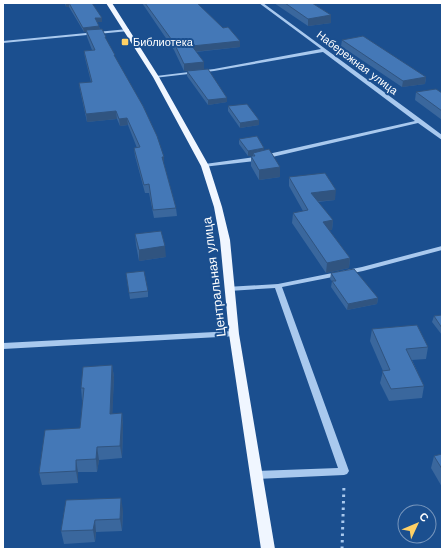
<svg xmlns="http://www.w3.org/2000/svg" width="445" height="552" font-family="'Work Sans',sans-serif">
  <rect width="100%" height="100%" fill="#1b4f8f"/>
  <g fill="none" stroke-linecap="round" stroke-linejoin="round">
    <path stroke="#a9c9ee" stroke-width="3" stroke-dasharray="2.5 4" stroke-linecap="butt" d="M342,549L344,484"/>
    <g fill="#a9c9ee" fill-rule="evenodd">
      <path d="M259,3H263L422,120L442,135V140L418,123L255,161L203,167L202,166L205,164L255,157L415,121L323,52L214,71L154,78V76H156L214,69L321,49Z"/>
      <path d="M128,29H129V31L3,43V41Z"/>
      <path d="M442,246V250L363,271L282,287L349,471L347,474L344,475L256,479L253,478L251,475L253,472L256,471L338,468L275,288L229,291H226L225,289L226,287L278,284L362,267Z"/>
      <path d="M234,331L237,332L238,334L237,336L3,349V343Z"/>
    </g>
    <path fill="#f0f6ff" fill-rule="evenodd" d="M106,3H112L159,77L209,166L222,207L230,240L239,334L275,549H261L229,334L220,240L214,207L201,166L153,77Z"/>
  </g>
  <g fill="#3a679d">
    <path d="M65,3H92L102,22H97L100,29L106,37V40L115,58L164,165L176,208L177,216L154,218L149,193H145L135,156L134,148H137L128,125L120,126L117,119L87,122L80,90L79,83L91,82L85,58L84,51L92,50L87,37L86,32H84L69,7H66Z"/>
    <path d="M142,3H198H197L223,28L240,41V47L196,52L204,69L184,71L174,50Z"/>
    <path d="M274,3H312L331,15V23L308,26Z"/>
    <path d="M342,40L426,77L425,84L402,87L341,46Z"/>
    <path d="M187,71L227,98V102L208,105L187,76Z"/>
    <path d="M416,92L442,93V120L415,100Z"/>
    <path d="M228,106L259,120V125L240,128L228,111Z"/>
    <path d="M239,139L264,148V150L280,167V177L259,180L251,166V156H253H248L239,144Z"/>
    <path d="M289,177L335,200L318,202L333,220L332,230H329L350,258L349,268L326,273L292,223L293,213L303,211L289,186Z"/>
    <path d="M135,234L166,257L139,261L136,245Z"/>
    <path d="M126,273L148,291V297L130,299Z"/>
    <path d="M331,273L378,298L377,304L347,310L331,287L332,281L330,279Z"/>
    <path d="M442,315V335L432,322L434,316Z"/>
    <path d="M372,329L428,347L426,359L412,360L424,386L422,398L389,401L380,383L383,371L370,341Z"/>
    <path d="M112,365L114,377L112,414L122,413L123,426L122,458L99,460L97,472H78V483L42,485L39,473L80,428L83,400H82L81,388Z"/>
    <path d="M442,454V487L431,468L434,456Z"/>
    <path d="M123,510L122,531L96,532L95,542L64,544L61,531Z"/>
  </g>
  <g fill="#305480">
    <rect x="66" y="3" width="3" height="4"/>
    <path d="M331,15V23L308,26V19Z"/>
    <path d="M95,18H102V22H96Z"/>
    <path d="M99,26L100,30H86V32H84L83,28Z"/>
    <path d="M240,41V47L192,52V46Z"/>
    <path d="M204,62V69L184,71V64Z"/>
    <path d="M426,77L425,84L402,87L403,81Z"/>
    <path d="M227,98V102L208,105V100Z"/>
    <path d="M116,111L117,119L87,122L86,114Z"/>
    <path d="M127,118L128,125L120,126L119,119Z"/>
    <path d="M259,120V125L240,128V123Z"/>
    <path d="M264,148V153H253V156H248V151Z"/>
    <path d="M162,157H164V165Z"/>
    <path d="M280,167V177L259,180V170Z"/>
    <path d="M336,190L335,200L310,202L311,193Z"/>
    <path d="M333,220L332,230L322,232L323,222Z"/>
    <path d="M165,246L166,257L139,261V250Z"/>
    <path d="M350,258L349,268L326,273L327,263Z"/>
    <path d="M378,298L377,304L347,310L348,304Z"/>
    <path d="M112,365L114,377L112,426L110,414Z"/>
    <path d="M122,413L123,426L122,458L120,446Z"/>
    <path d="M97,447L99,460L97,472L96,459Z"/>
    <path d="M76,460L78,472V483L76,471Z"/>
    <path d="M121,498L123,510L122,531L120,519Z"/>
    <path d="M95,520L96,532L95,542L93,530Z"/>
  </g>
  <g fill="#4478b7" stroke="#305480">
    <path d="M69,3H92L102,18H95L99,26L83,28Z"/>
    <path d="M145,3H197L223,28L228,27L240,41L192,46L204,62L184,64L174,43Z"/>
    <path d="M285,3H312L331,15L308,19Z"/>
    <path d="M102,29L106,37H105L115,55H114L143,106L157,136L164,157H162L176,208L153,210L149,184L144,185L134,148L140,147L127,118L119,119L116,111L86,114L79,83L92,82L84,51L95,50L86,30Z"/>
    <path d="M363,36L426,77L403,81L342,40Z"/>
    <path d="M208,69L227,98L208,100L187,71Z"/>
    <path d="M436,89L442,93V111L416,92Z"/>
    <path d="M247,104L259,120L240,123L228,106Z"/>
    <path d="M257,136L264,148L248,151L239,139Z"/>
    <path d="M269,149L280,167L259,170L251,156H255L253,153Z"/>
    <path d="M325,173L336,190L311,193L333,220L323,222L350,258L327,263L293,213L308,210L289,177Z"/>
    <path d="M161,231L165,246L139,250L135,234Z"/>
    <path d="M354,269L378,298L348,304L332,281H336L331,273Z"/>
    <path d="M144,271L148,291L129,293L126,273Z"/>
    <path d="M442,315V328L434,316Z"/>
    <path d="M417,325L428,347L406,349L424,386L391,389L382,371L390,370L372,329Z"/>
    <path d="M112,365L110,414L122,413L120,446L97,447L96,459L76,460V471L39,473L45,430L80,428L84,388H81L83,367Z"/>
    <path d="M442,454V469L434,456Z"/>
    <path d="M121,498L120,519L95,520L93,530L61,531L66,500Z"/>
  </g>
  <rect fill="#ffd166" stroke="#1b4f8f" stroke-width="1.5" x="121" y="38" width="8" height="8" rx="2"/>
  <g text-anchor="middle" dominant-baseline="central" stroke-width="4" stroke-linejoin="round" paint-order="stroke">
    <g font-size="11" fill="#fff" stroke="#1b4f8f" text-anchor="start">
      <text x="133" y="42">Библиотека</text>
    </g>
    <g font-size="11" fill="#fff" stroke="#1b4f8f">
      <text transform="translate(357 63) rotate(37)">Набережная улица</text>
    </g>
    <g font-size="13" fill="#fff" stroke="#1b4f8f">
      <text transform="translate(214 277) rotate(-97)">Центральная улица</text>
    </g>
  </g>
  <rect width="445" height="552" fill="none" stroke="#ffffff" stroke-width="8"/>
  <g transform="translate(417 524) rotate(46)"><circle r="19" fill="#1b4f8f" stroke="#7695bc"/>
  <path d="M0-3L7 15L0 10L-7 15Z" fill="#ffd166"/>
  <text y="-6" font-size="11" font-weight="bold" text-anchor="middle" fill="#ffffff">С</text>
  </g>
</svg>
